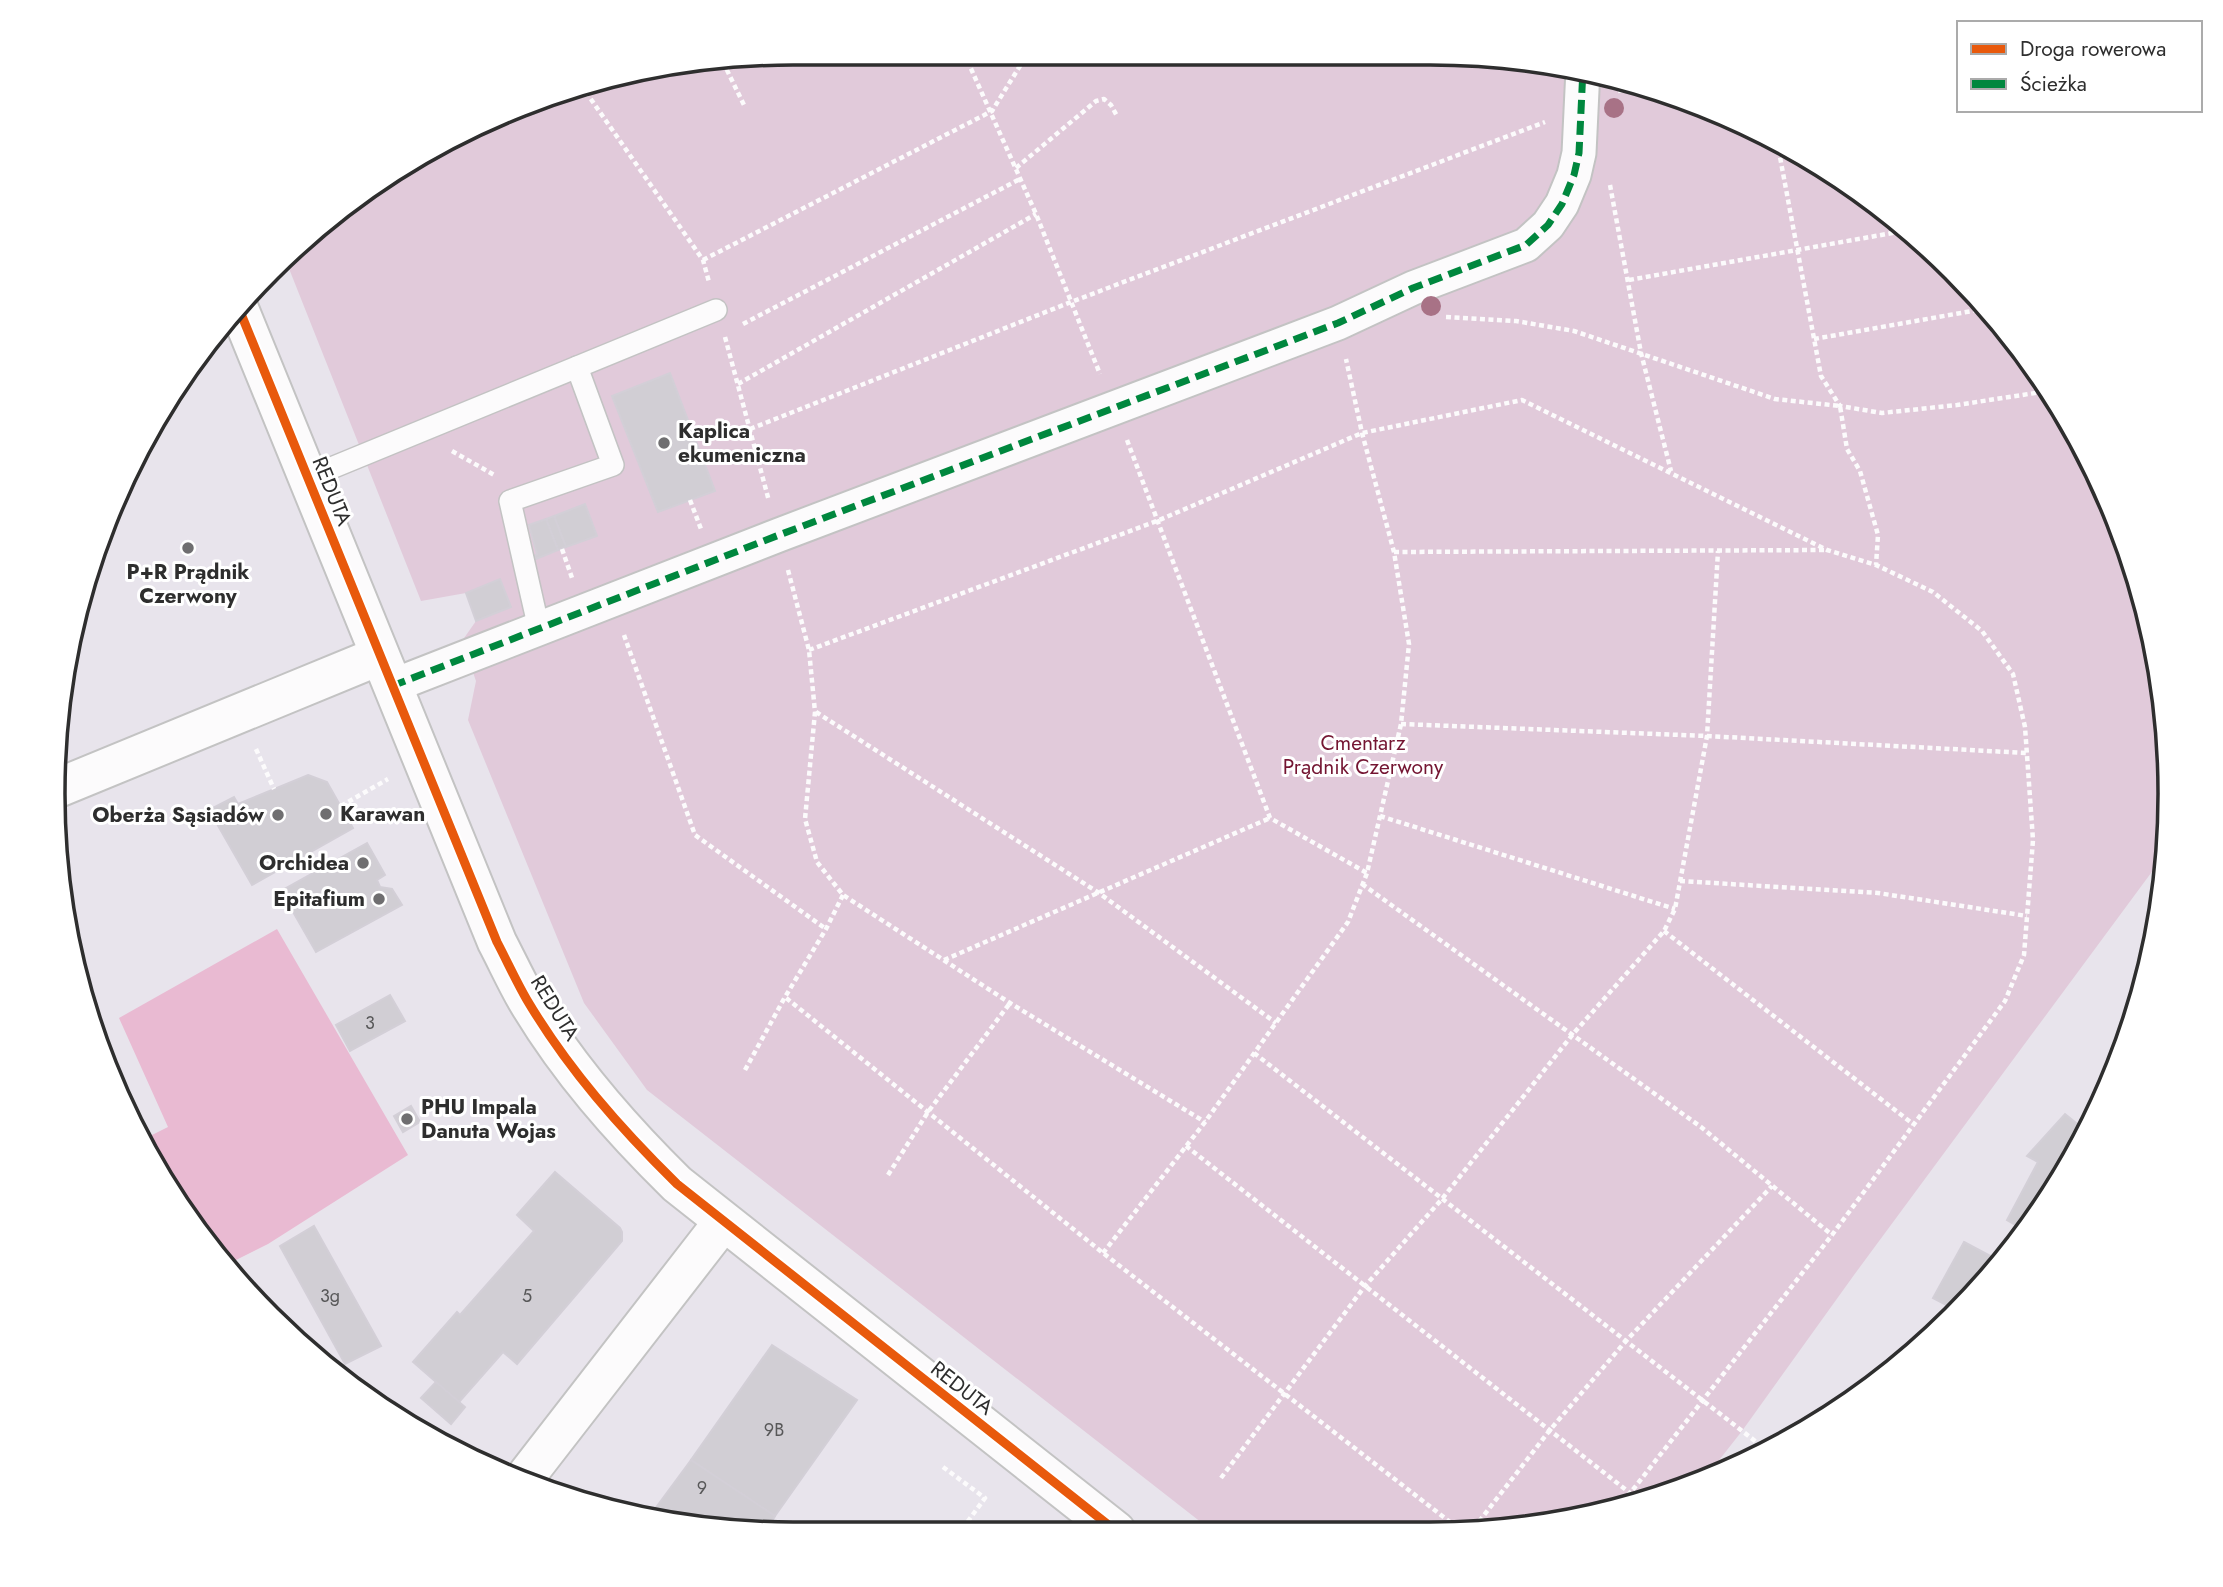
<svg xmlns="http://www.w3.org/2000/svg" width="2223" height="1587" font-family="Jost,sans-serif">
  <rect width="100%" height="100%" fill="#e8e4ec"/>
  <path fill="#e9bad2" d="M277,929L408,1155L268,1244L224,1266L177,1205L142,1140L168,1127L119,1018Z"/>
  <path fill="#e1cada" d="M793,53H1430L1574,67L1713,109L1800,152L1918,236L1987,305L2071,423L2131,556L2164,697L2169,842L2168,850L1854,1275L1742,1431L1705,1478L1622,1509L1527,1528L1211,1530L647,1090L584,1003L468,720L476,681L462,641L476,621L466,593L421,601L286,261L382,177L510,109L601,78Z"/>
  <g fill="#d1ced4" stroke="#d3cfd7" stroke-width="2">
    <path d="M670,373L715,491L658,512L612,396Z"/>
    <path d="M585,504L597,536L566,547L554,516Z"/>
    <path d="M554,516L566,547L558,550L546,519Z"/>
    <path d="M546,519L558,550L536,559L534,556L537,554L529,525Z"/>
    <path d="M500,579L511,607L476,621L466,593Z"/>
    <path d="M308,775L327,782L353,828L252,885L209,810L234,797L238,804Z"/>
    <path d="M367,843L385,875L377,880L380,887L392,889L402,905L316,952L281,891Z"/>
    <path d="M390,995L405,1021L350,1051L336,1025Z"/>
    <path d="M411,1106L420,1122L403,1132L394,1116Z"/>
    <path d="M2065,1114L2086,1131L2094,1122L2026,1231L2007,1220L2038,1162L2027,1156Z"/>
    <path d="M555,1172L620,1228L622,1232V1241L517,1364L503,1352L459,1402L413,1362L457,1312L460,1315L534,1231L517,1215Z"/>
    <path d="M314,1226L381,1346L345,1364L280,1246Z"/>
    <path d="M1964,1242L2000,1261L1956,1310L1933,1298Z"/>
    <path d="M772,1345L857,1400L775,1516L691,1460Z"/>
    <path d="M436,1382L465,1407L451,1424L421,1398Z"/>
    <path d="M395,1402L427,1429L424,1432L388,1410Z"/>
    <path d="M691,1460L775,1516L765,1533H745L649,1517Z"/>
  </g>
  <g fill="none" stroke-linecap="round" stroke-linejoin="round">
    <g stroke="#c3c3c3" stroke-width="24">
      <g id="service">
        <path d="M307,478L716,310"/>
        <path d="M539,629L510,501L613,465L577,367"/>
      </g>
    </g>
    <g stroke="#c3c3c3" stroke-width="37">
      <path id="pedestrian" d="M392,686L779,535L1338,323L1413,288L1526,245L1548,225L1562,204L1574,175L1579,153L1583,69"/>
    </g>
    <g stroke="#c3c3c3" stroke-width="42">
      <g id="minor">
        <path d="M237,304L497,942C507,961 516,981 527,1000C568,1069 620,1128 677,1184L1116,1531"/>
        <path d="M53,790L379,656"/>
        <path d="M523,1480L723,1222"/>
      </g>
    </g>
    <g stroke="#fcfbfc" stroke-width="4.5" stroke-dasharray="5 3.5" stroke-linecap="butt">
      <path d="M964,53L1036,214L1100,374"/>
      <path d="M723,62L745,107"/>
      <path d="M581,85L703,260L709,282"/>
      <path d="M1618,91L1641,87"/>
      <path d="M1777,141L1821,376L1840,406L1882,413L1957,405L2048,391"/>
      <path d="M1016,168L1096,101L1104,99L1111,105L1117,116"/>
      <path d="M1610,185L1641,353L1671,471"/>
      <path d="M703,260L992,111L1028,53"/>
      <path d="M1629,280L1909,230"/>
      <path d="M1976,294L1978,310"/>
      <path d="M1446,317L1516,321L1574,331L1775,399L1840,406L1847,449L1860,471L1878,535L1876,565"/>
      <path d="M743,324L1020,179"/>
      <path d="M725,337L769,501"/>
      <path d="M1814,339L1989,308"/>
      <path d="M738,384L1036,214"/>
      <path d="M750,429L1071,302L1545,122"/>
      <path d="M1127,440L1270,818L1367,873"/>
      <path d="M452,451L496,476"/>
      <path d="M690,500L701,529"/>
      <path d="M562,549L572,578"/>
      <path d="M1394,552L1826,550"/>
      <path d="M788,570L809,650L815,712L805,819L817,862L843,895L1010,1003L1205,1122"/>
      <path d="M624,635L695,835L826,929"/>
      <path d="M809,650L1157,521L1362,433L1522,400L1827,550L1876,565L1933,592L1982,631L2013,674L2025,727L2033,840L2024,955L2005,1001L1832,1235L1617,1510"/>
      <path d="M816,712L1099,893L1276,1023"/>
      <path d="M1401,724L1707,736L2026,753"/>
      <path d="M256,749L274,789"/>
      <path d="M341,806L388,779"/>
      <path d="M1380,816L1675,909"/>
      <path d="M1680,881L1878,893L2027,916"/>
      <path d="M1362,884L1701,1127L1832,1235"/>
      <path d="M843,895L826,929L785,997L1103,1253L1459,1529"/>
      <path d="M1664,931L1913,1124"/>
      <path d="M944,960L1270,818"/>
      <path d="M1254,1053L1768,1451"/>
      <path d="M745,1070L785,997"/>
      <path d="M1186,1146L1630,1493"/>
      <path d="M888,1175L928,1112L1010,1003"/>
      <path d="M1103,1253L1205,1122L1348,922L1367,873L1401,724L1409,644L1394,552L1362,433L1346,359"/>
      <path d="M943,1467L985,1498L960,1532"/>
      <path d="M1221,1478L1365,1286L1442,1199L1573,1034L1664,931L1675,909L1707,736L1718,551"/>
      <path d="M1474,1528L1550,1430L1625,1342L1772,1186"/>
    </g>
    <use href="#service" stroke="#fcfbfc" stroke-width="21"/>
    <use href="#pedestrian" stroke="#fcfbfc" stroke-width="33"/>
    <use href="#minor" stroke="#fcfbfc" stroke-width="38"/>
    <path stroke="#00873e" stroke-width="7" stroke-dasharray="14 7" stroke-linecap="butt" d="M392,686L779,535L1338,323L1413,288L1526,245L1548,225L1562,204L1574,175L1579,153L1583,69"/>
    <g stroke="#fff" stroke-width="13">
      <path id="cycleway" d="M237,304L497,942C507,961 516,981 527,1000C568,1069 620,1128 677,1184L1116,1531"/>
    </g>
    <use href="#cycleway" stroke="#e8590c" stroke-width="9"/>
  </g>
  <g fill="#a87286">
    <circle cx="1614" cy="108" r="10"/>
    <circle cx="1431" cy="306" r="10"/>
  </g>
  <g fill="#6f6e70" stroke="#fff" stroke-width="2.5">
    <circle cx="664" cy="443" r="7"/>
    <circle cx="188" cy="548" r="7"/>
    <circle cx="326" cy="814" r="7"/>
    <circle cx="278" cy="815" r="7"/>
    <circle cx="363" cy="863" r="7"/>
    <circle cx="379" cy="899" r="7"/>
    <circle cx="407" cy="1119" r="7"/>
  </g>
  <g text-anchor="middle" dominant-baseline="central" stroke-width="6" stroke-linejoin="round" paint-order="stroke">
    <g font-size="18" fill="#585859">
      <text x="370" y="1023">3</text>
      <text x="330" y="1296">3g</text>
      <text x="527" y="1296">5</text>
      <text x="774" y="1430">9B</text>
      <text x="702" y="1488">9</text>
    </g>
    <g font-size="21" font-weight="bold" fill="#2e2e2e" stroke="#fff" text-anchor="start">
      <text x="678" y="431">Kaplica<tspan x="678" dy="24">ekumeniczna</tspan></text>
      <text x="188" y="572" text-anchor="middle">P+R Prądnik<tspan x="188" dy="24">Czerwony</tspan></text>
      <text x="340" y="814">Karawan</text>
      <text x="264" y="815" text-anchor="end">Oberża Sąsiadów</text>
      <text x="349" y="863" text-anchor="end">Orchidea</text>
      <text x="365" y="899" text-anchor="end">Epitafium</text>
      <text x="421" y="1107">PHU Impala<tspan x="421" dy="24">Danuta Wojas</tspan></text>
    </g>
    <g font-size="21" fill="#2e2e2e" stroke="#fff">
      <text transform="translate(332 491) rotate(68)">REDUTA</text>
      <text transform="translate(555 1008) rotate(58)">REDUTA</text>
      <text transform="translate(962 1388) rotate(38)">REDUTA</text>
    </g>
    <g font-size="21" fill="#741532" stroke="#fff">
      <text x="1363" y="743">Cmentarz<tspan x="1363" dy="24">Prądnik Czerwony</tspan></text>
    </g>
  </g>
  <path d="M0 0H2223V1587H0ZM793 65H1430A728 728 0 0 1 2158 793V794A728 728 0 0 1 1430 1522H793A728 728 0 0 1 65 794V793A728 728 0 0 1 793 65Z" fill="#fff" fill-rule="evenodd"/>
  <path fill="none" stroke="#2e2e2e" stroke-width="3.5" d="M793 65H1430A728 728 0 0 1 2158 793V794A728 728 0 0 1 1430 1522H793A728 728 0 0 1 65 794V793A728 728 0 0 1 793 65Z"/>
  <rect x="1957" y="21" width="245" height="91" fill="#ffffff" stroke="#ababab" stroke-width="2"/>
  <rect x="1971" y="44" width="35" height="10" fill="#e8590c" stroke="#ababab" stroke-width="2"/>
  <text x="2020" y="56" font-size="21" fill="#2e2e2e">Droga rowerowa</text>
  <rect x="1971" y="79" width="35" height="10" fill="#00873e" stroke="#ababab" stroke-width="2"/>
  <text x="2020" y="91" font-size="21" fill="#2e2e2e">Ścieżka</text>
</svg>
